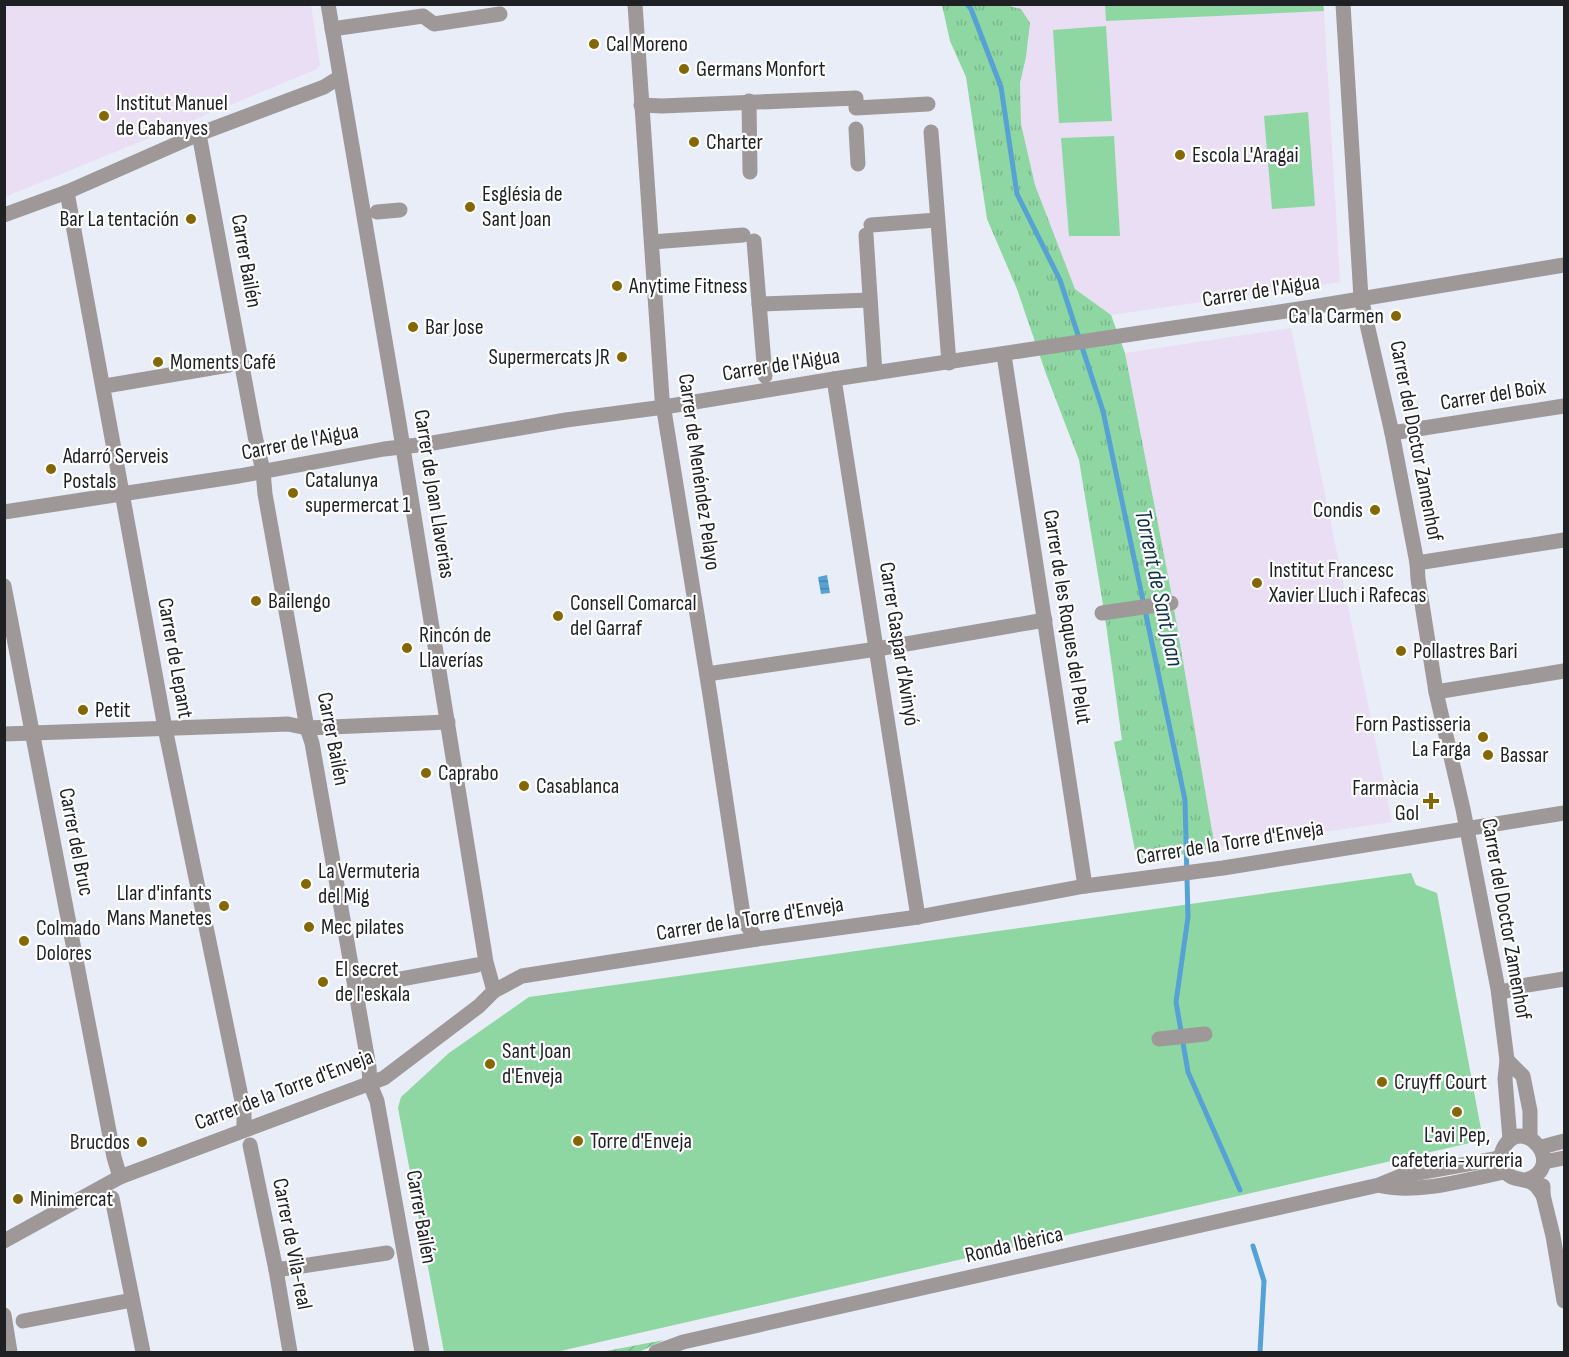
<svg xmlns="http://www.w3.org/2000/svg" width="1569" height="1357" font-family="'Sofia Sans Condensed',sans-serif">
  <defs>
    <pattern id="grass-tufts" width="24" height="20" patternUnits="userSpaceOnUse" patternTransform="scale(1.5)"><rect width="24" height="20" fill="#8ed6a2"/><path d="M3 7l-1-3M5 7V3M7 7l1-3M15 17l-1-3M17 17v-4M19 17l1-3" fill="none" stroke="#7ab78b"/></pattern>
    <pattern id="garden-furrows" width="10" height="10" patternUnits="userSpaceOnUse" patternTransform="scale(1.5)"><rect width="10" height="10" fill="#8ed6a2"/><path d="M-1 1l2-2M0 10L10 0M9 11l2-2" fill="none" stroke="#7ab78b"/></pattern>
    <pattern id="water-rules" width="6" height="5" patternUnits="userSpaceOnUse" patternTransform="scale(1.5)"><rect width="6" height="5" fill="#56a2d5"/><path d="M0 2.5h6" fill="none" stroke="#4784ad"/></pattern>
  </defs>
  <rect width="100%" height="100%" fill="#e9edf7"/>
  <g fill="#e9def3">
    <path d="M5,4L311,5L320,65L315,70L5,197Z"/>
    <path d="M1001,5H1105L1106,21L1324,11L1340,282L1111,315L1075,289L1035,185L1021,124L1020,83L1029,40Z"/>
    <path d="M1291,328L1392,822L1215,848L1171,591L1125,353Z"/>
  </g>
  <path fill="url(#grass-tufts)" d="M942,5L1001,4L1021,9L1030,23L1026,57L1020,83L1021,124L1035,185L1075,289L1111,315L1125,353L1171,591L1215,848L1176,856L1137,861L1114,742L1122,740L1105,617L1079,460L1045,371L1017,289L987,219L966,77L950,41Z"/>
  <g fill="#8ed6a2">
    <path d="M1323,4L1324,11L1106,21L1105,5Z"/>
    <path d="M1106,26L1112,121L1059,123L1053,30Z"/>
    <path d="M1308,112L1315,206L1272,209L1264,116Z"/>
    <path d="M1114,136L1120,236H1069L1061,138Z"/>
    <path d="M1411,873L1416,885L1437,893L1483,1140L556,1352H444L398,1108L401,1097L449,1053L529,997Z"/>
  </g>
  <path fill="url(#garden-furrows)" d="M664,1340L639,1352H601Z"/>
  <path fill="url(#water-rules)" d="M827,575L830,593L821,594L818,577Z"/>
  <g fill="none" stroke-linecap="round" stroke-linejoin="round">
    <g stroke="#56a2d5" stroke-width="5">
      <path d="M967,4L971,9L1001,87L1017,194L1060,280L1103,411L1185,800L1188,917L1176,1002L1188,1072L1240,1190"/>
      <path d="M1253,1246L1264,1281L1260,1352"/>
    </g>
    <g stroke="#9e9899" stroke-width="15">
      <path d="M328,4L399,423L486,962L494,991"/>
      <path d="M635,4L662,398L710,695L744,921L757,939"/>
      <path d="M1343,4L1361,298L1392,433L1417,563L1418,579L1436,692L1463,809L1498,989L1507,1060L1505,1079L1510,1140"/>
      <path d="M332,29L423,16L434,24L500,14"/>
      <path d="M749,101L750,172"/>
      <path d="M641,105L662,106L856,98V108L928,104"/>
      <path d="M856,129L858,164"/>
      <path d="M931,132L949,363"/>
      <path d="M199,134L255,436L263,471L265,494L307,728L312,743L369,1067L370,1084L377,1101L422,1352"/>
      <path d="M67,192L165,728L244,1111V1130"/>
      <path d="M377,212L400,210"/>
      <path d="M4,215L67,192L199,134L324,87L340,77"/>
      <path d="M871,225L937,220"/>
      <path d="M866,235L875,373"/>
      <path d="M754,241L765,376"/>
      <path d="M652,242L743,235"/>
      <path d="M759,304L870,300"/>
      <path d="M1004,355L1085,886"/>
      <path d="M834,379L918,917"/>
      <path d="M111,385L229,365"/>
      <path d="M1392,433L1564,406"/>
      <path d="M4,512L239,476L384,449L427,444L566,420L664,407L834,379L1312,307L1564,265"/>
      <path d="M1417,563L1564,540"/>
      <path d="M4,586L114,1157L120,1177"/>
      <path d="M1102,613L1171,603"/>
      <path d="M707,674L877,649L1045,620"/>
      <path d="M1436,692L1564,671"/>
      <path d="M4,734L288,724L307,728L448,722"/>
      <path d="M368,985L477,965"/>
      <path d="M1499,993L1527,985L1564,979"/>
      <path d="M1159,1039L1205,1034"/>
      <path d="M1507,1060L1523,1076L1530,1111V1138"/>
      <path d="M250,1145L276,1270L290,1352"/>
      <path d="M1542,1147L1564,1141"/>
      <path d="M1544,1162L1564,1158"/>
      <path d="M1526,1180C1569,1167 1522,1111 1503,1149C1500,1156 1500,1164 1505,1171C1512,1182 1524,1177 1534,1184C1537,1186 1540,1191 1543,1195"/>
      <path d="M1382,1186C1420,1194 1468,1179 1505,1172"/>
      <path d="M1543,1186V1195L1553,1236L1564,1301"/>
      <path d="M112,1198L143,1352"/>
      <path d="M4,1241L120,1177L384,1078L479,1006L494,991L522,976L757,939L918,917L1085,886L1223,868L1564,813"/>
      <path d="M276,1270L387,1253"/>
      <path d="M4,1315L10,1352"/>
      <path d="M23,1321L132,1300"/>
      <path d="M656,1352L683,1342L1379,1185L1401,1176L1500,1158"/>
    </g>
  </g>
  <g fill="#856700" stroke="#fff" stroke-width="2">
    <circle cx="594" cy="44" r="6"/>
    <circle cx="684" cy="69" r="6"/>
    <circle cx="104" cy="116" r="6"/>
    <circle cx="694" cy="142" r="6"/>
    <circle cx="1180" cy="155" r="6"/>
    <circle cx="470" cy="207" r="6"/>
    <circle cx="191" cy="219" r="6"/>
    <circle cx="617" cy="286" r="6"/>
    <circle cx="1396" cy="316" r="6"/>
    <circle cx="413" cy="327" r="6"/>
    <circle cx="622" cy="357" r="6"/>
    <circle cx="158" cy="362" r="6"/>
    <circle cx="51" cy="469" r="6"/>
    <circle cx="293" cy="493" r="6"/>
    <circle cx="1375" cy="510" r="6"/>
    <circle cx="1257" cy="583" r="6"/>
    <circle cx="256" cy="601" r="6"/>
    <circle cx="558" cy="616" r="6"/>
    <circle cx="407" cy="648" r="6"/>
    <circle cx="1401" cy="651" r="6"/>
    <circle cx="83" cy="710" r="6"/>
    <circle cx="1483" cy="737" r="6"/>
    <circle cx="1488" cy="755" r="6"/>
    <circle cx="426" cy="773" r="6"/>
    <circle cx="524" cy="786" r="6"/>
    <path d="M1428 792h6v6h6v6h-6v6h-6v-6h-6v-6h6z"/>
    <circle cx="306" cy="884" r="6"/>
    <circle cx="224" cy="906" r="6"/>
    <circle cx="309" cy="927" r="6"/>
    <circle cx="24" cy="941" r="6"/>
    <circle cx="323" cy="982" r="6"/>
    <circle cx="490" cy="1064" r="6"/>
    <circle cx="1382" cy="1082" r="6"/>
    <circle cx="1457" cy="1112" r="6"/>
    <circle cx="578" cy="1141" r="6"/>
    <circle cx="142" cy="1142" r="6"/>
    <circle cx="18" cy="1199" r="6"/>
  </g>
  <g text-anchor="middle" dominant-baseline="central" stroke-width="4.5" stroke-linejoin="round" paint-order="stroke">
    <g font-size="22" fill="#1f2024" stroke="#fff" text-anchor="start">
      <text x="606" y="44">Cal Moreno</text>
      <text x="696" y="69">Germans Monfort</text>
      <text x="116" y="103">Institut Manuel<tspan x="116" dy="25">de Cabanyes</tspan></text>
      <text x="706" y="142">Charter</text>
      <text x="1192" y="155">Escola L'Aragai</text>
      <text x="482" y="194">Església de<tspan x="482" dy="25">Sant Joan</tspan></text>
      <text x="179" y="219" text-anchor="end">Bar La tentación</text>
      <text x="629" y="286">Anytime Fitness</text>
      <text x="1384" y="316" text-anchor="end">Ca la Carmen</text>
      <text x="425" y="327">Bar Jose</text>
      <text x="610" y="357" text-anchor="end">Supermercats JR</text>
      <text x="170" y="362">Moments Café</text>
      <text x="63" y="456">Adarró Serveis<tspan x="63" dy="25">Postals</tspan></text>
      <text x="305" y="480">Catalunya<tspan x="305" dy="25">supermercat 1</tspan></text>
      <text x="1363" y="510" text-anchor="end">Condis</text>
      <text x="1269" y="570">Institut Francesc<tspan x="1269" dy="25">Xavier Lluch i Rafecas</tspan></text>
      <text x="268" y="601">Bailengo</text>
      <text x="570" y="603">Consell Comarcal<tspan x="570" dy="25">del Garraf</tspan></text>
      <text x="419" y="635">Rincón de<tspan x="419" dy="25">Llaverías</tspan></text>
      <text x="1413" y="651">Pollastres Bari</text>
      <text x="95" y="710">Petit</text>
      <text x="1471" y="724" text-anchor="end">Forn Pastisseria<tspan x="1471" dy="25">La Farga</tspan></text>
      <text x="1500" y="755">Bassar</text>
      <text x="438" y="773">Caprabo</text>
      <text x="536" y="786">Casablanca</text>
      <text x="1419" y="788" text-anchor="end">Farmàcia<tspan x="1419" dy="25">Gol</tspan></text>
      <text x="318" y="871">La Vermuteria<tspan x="318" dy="25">del Mig</tspan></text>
      <text x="212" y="893" text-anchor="end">Llar d'infants<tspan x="212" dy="25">Mans Manetes</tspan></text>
      <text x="321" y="927">Mec pilates</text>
      <text x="36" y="928">Colmado<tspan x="36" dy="25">Dolores</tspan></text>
      <text x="335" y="969">El secret<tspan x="335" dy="25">de l'eskala</tspan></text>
      <text x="502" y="1051">Sant Joan<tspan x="502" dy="25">d'Enveja</tspan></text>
      <text x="1394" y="1082">Cruyff Court</text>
      <text x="1457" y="1135" text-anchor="middle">L'avi Pep,<tspan x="1457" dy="25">cafeteria-xurreria</tspan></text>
      <text x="590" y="1141">Torre d'Enveja</text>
      <text x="130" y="1142" text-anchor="end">Brucdos</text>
      <text x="30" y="1199">Minimercat</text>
    </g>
    <g font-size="22" fill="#1f2024" stroke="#fff">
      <text transform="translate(246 261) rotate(80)">Carrer Bailén</text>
      <text transform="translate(1261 291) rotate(-9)">Carrer de l'Aigua</text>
      <text transform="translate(781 365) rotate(-9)">Carrer de l'Aigua</text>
      <text transform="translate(1493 395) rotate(-9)">Carrer del Boix</text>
      <text transform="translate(1416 441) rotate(79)">Carrer del Doctor Zamenhof</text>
      <text transform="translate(300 442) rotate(-11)">Carrer de l'Aigua</text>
      <text transform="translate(699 472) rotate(82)">Carrer de Menéndez Pelayo</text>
      <text transform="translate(434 494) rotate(81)">Carrer de Joan Llaverias</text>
      <text transform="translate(1067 617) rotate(81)">Carrer de les Roques del Pelut</text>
      <text transform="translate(899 644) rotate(81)">Carrer Gaspar d'Avinyó</text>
      <text transform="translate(175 658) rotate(80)">Carrer de Lepant</text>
      <text transform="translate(333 739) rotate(79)">Carrer Bailén</text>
      <text transform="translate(76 842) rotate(79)">Carrer del Bruc</text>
      <text transform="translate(1230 843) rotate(-9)">Carrer de la Torre d'Enveja</text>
      <text transform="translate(750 919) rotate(-9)">Carrer de la Torre d'Enveja</text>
      <text transform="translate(1506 919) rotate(80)">Carrer del Doctor Zamenhof</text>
      <text transform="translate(284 1090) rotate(-21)">Carrer de la Torre d'Enveja</text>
      <text transform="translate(421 1217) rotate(80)">Carrer Bailén</text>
      <text transform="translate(292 1244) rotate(79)">Carrer de Vila-real</text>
      <text transform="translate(1014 1245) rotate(-13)">Ronda Ibèrica</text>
    </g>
    <g font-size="24" font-style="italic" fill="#0f3147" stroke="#fff">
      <text transform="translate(1159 588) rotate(78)">Torrent de Sant Joan</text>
    </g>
  </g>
  <rect width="1569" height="1357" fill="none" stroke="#1f2024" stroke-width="12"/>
</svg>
